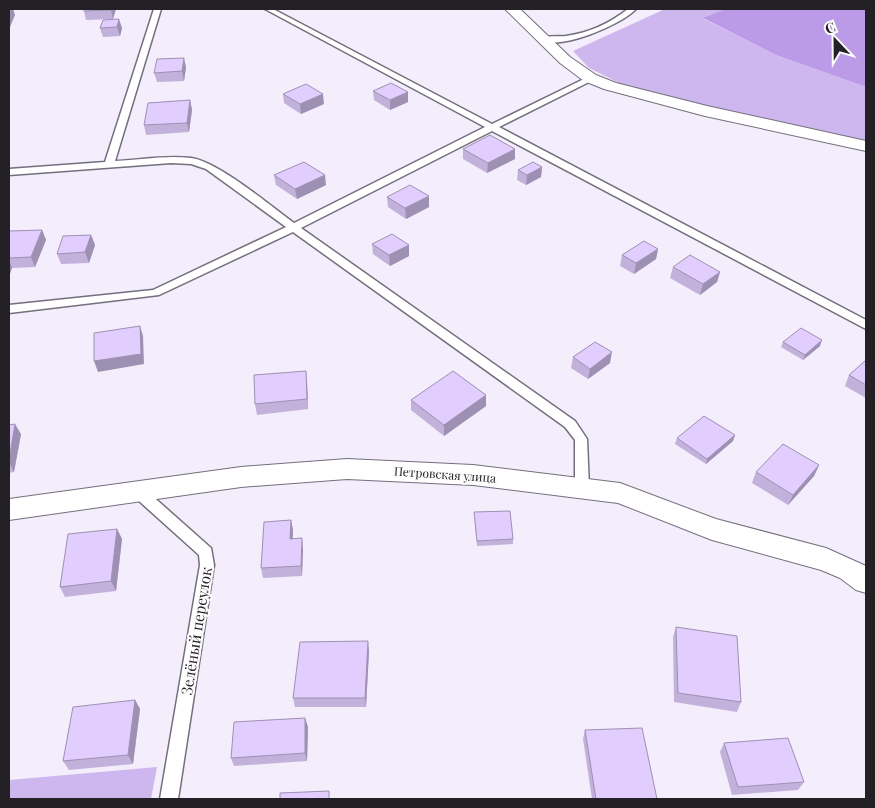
<svg xmlns="http://www.w3.org/2000/svg" width="875" height="808" font-family="'Playfair Display',serif">
  <rect width="100%" height="100%" fill="#f3edfc"/>
  <g fill="#ceb7ef">
    <path d="M665,9H726L704,19L776,55L866,87V141L695,105L621,84L589,68L573,51Z"/>
    <path d="M157,767L151,799H9V780Z"/>
  </g>
  <path fill="#bb9ae7" d="M726,9H866V87L776,55L703,18Z"/>
  <g fill="none" stroke-linecap="round" stroke-linejoin="round">
    <g stroke="#746f7d" stroke-width="3">
      <g id="lane">
        <path d="M154,9H161L115,161C140,160 166,155 191,158C217,161 271,206 294,223L485,127L265,9H273L492,124L590,76L594,78L593,80L499,127L866,320V329L492,131L301,228L575,421L587,439L589,488L587,492L582,493L577,492L575,488V440L565,427L293,232L159,295L9,313V305L153,290L286,227L206,169L191,164L171,163L9,175V169L105,162Z"/>
        <path d="M628,9H636C621,25 558,52 539,39C546,35 558,37 566,36C589,33 610,23 628,9Z"/>
        <path d="M140,486L145,487L149,493L211,548L214,565L178,799H160L200,565L199,555L139,501L133,491L135,487Z"/>
      </g>
    </g>
    <g stroke="#746f7d" stroke-width="2">
      <g id="street">
        <path d="M505,9H520L570,57L596,75L616,83L707,106L866,141V151L705,116L604,89L584,81L560,63Z"/>
        <path d="M347,459L473,465L620,483L716,519L826,548L866,566V593L856,590L840,578L821,570L712,540L618,503L473,485L347,479L241,487L9,520V499L241,467Z"/>
      </g>
    </g>
    <use href="#lane" fill="#fff" fill-rule="evenodd"/>
    <use href="#street" fill="#fff" fill-rule="evenodd"/>
  </g>
  <g fill="#c2b1da">
    <path d="M116,9L113,19L86,20L84,11Z"/>
    <path d="M103,20L122,28L120,36L103,37L100,28Z"/>
    <path d="M186,67L184,81L157,82L154,73Z"/>
    <path d="M373,91L408,92V102L390,110L374,100Z"/>
    <path d="M283,94L324,104L301,114L284,103Z"/>
    <path d="M190,100L192,110L189,132L146,135L144,125Z"/>
    <path d="M463,149H515V159L487,173L463,159Z"/>
    <path d="M542,167L541,177L526,185L517,180L518,170Z"/>
    <path d="M274,175L326,185L297,199L276,185Z"/>
    <path d="M387,197L429,207L406,219L388,207Z"/>
    <path d="M42,230L46,240L35,267L12,268L9,276V231Z"/>
    <path d="M91,235L95,245L89,263L61,264L57,254Z"/>
    <path d="M372,244L409,245V256L390,266L373,254Z"/>
    <path d="M658,249L656,259L634,274L620,266L622,255Z"/>
    <path d="M673,267L720,272L717,282L700,295L670,278Z"/>
    <path d="M783,342L820,346L803,360L781,347Z"/>
    <path d="M573,357L610,363L588,379L571,368Z"/>
    <path d="M866,360V398L845,386L849,375Z"/>
    <path d="M307,381L308,409L257,415L255,404Z"/>
    <path d="M486,395V406L444,436L411,410V400Z"/>
    <path d="M9,425L21,434L14,472L9,473Z"/>
    <path d="M735,435L733,441L706,464L675,444L677,438Z"/>
    <path d="M819,465L814,476L788,505L752,483L756,472Z"/>
    <path d="M474,512L513,539V544L477,546Z"/>
    <path d="M291,520L293,530V539L303,549L302,576L263,578L261,568Z"/>
    <path d="M117,529L122,539L116,591L65,597L60,587Z"/>
    <path d="M676,627L741,702L737,712L674,702L673,637Z"/>
    <path d="M369,651L366,707H295L293,698Z"/>
    <path d="M135,700L140,709L133,764L69,770L63,761Z"/>
    <path d="M305,718L308,727L307,761L234,766L231,758Z"/>
    <path d="M585,730L657,799H592L583,739Z"/>
    <path d="M724,743L804,782L798,790L732,795L720,752Z"/>
  </g>
  <g fill="#9e90b2">
    <path d="M11,9H13L15,15L10,27L9,25V13Z"/>
    <path d="M111,9H116L113,19L111,10Z"/>
    <path d="M119,19L122,28L120,36L117,27Z"/>
    <path d="M184,58L186,67L184,81L182,71Z"/>
    <path d="M408,92V102L390,110V100Z"/>
    <path d="M323,94L324,104L301,114L300,104Z"/>
    <path d="M190,100L192,110L189,132L187,123Z"/>
    <path d="M515,149V159L487,173L488,163Z"/>
    <path d="M542,167L541,177L526,185L527,175Z"/>
    <path d="M325,175L326,185L297,199L295,189Z"/>
    <path d="M429,196V207L406,219L405,208Z"/>
    <path d="M42,230L46,240L35,267L31,257Z"/>
    <path d="M91,235L95,245L89,263L85,252Z"/>
    <path d="M409,245V256L390,266L389,255Z"/>
    <path d="M658,249L656,259L634,274L636,263Z"/>
    <path d="M9,260L12,268L9,276Z"/>
    <path d="M720,272L717,282L700,295L703,284Z"/>
    <path d="M140,326L143,336L144,364L98,372L94,361Z"/>
    <path d="M822,340L820,346L803,360L805,355Z"/>
    <path d="M612,352L610,363L588,379L590,369Z"/>
    <path d="M306,371L307,381L308,409L307,399Z"/>
    <path d="M486,395V406L444,436V425Z"/>
    <path d="M15,424L21,434L14,472L9,462V460Z"/>
    <path d="M735,435L733,441L706,464L707,459Z"/>
    <path d="M819,465L814,476L788,505L793,495Z"/>
    <path d="M291,520L293,530L292,549L290,539Z"/>
    <path d="M117,529L122,539L116,591L111,581Z"/>
    <path d="M302,538L303,549L302,576L301,566Z"/>
    <path d="M368,641L369,651L366,707L365,698Z"/>
    <path d="M135,700L140,709L133,764L128,755Z"/>
    <path d="M305,718L308,727L307,761L305,753Z"/>
  </g>
  <g fill="#e1cefe" stroke="#9e90b2">
    <path d="M84,9H111V10L84,11Z"/>
    <path d="M119,19L117,27L100,28L103,20Z"/>
    <path d="M184,58L182,71L154,73L157,59Z"/>
    <path d="M391,83L408,92L390,100L373,91Z"/>
    <path d="M306,84L323,94L300,104L283,94Z"/>
    <path d="M190,100L187,123L144,125L148,103Z"/>
    <path d="M490,135L515,149L488,163L463,149Z"/>
    <path d="M304,162L325,175L295,189L274,175Z"/>
    <path d="M533,162L542,167L527,175L518,170Z"/>
    <path d="M410,185L429,196L405,208L387,197Z"/>
    <path d="M42,230L31,257L9,258V231Z"/>
    <path d="M392,234L409,245L389,255L372,244Z"/>
    <path d="M91,235L85,252L57,254L63,236Z"/>
    <path d="M644,241L658,249L636,263L622,255Z"/>
    <path d="M690,255L720,272L703,284L673,267Z"/>
    <path d="M140,326L141,354L94,361V333Z"/>
    <path d="M801,328L822,340L805,355L783,342Z"/>
    <path d="M595,342L612,352L590,369L573,357Z"/>
    <path d="M866,360V385L849,375Z"/>
    <path d="M306,371L307,399L255,404L254,375Z"/>
    <path d="M453,371L486,395L444,425L411,400Z"/>
    <path d="M704,416L735,435L707,459L677,438Z"/>
    <path d="M15,424L9,460V425Z"/>
    <path d="M783,444L819,465L793,495L756,472Z"/>
    <path d="M510,511L513,539L477,541L474,512Z"/>
    <path d="M291,520L290,539L302,538L301,566L261,568L264,522Z"/>
    <path d="M117,529L111,581L60,587L68,534Z"/>
    <path d="M676,627L737,636L741,702L678,693Z"/>
    <path d="M368,641L365,698H293L300,642Z"/>
    <path d="M135,700L128,755L63,761L73,707Z"/>
    <path d="M305,718V753L231,758L234,722Z"/>
    <path d="M642,728L657,799H596L585,730Z"/>
    <path d="M788,738L804,782L738,787L724,743Z"/>
    <path d="M329,791V799H280V793Z"/>
  </g>
  <g text-anchor="middle" dominant-baseline="central" stroke-width="4.5" stroke-linejoin="round" paint-order="stroke">
    <g font-size="12" fill="#232126" stroke="#fdfdfd">
      <text transform="translate(445 474) rotate(4)">Петровская улица</text>
    </g>
    <g font-size="15" fill="#232126" stroke="#fdfdfd">
      <text transform="translate(196 631) rotate(-81)">Зелёный переулок</text>
    </g>
  </g>
  <rect width="875" height="808" fill="none" stroke="#232126" stroke-width="20"/>
  <g transform="translate(835 40) rotate(338)" stroke="#fdfdfd" stroke-width="4" paint-order="stroke">
  <path d="M0-4L9 19L0 12L-9 19Z" fill="#232126"/>
  <text y="-8" font-size="14" font-weight="bold" text-anchor="middle" fill="#232126">С</text>
  </g>
</svg>
